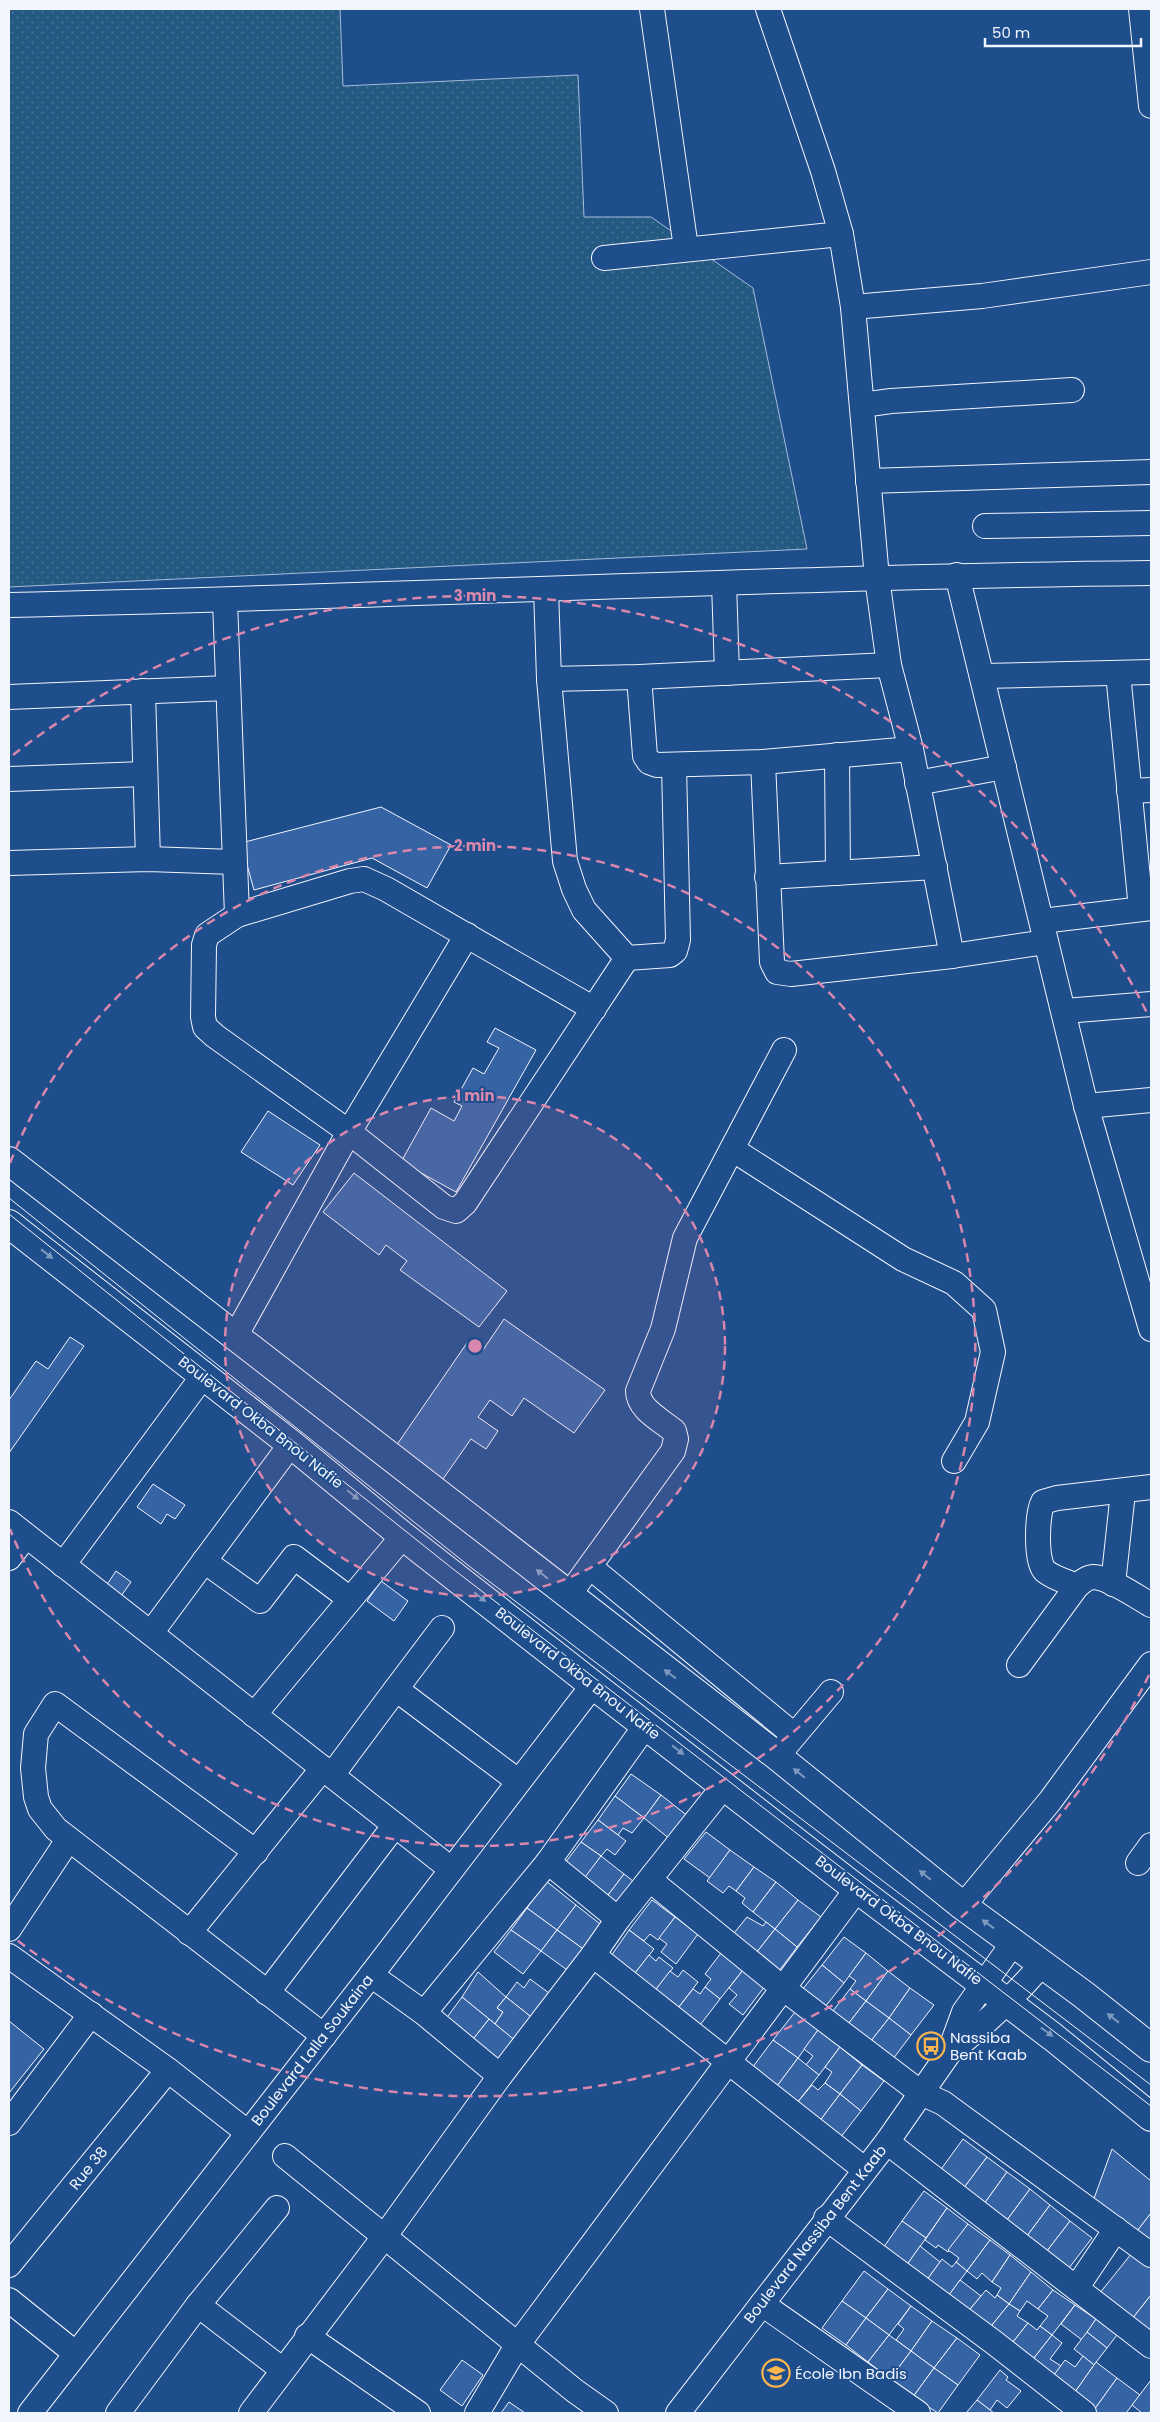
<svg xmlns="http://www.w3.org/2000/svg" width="1160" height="2422" font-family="Poppins,sans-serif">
  <defs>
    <pattern id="grass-dots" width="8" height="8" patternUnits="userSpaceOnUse" patternTransform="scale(1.25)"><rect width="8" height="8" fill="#245a82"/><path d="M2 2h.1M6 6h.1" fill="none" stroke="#447295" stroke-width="1.8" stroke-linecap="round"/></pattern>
  </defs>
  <rect width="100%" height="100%" fill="#1f4e8c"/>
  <path fill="url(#grass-dots)" stroke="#a8bbd7" d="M9,9H340L343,86L578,75L584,217H651L753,288L807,549L9,587Z"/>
  <g fill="#3563a3" stroke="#f2f6ff">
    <path d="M381,807L451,845L427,888L372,858L254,890L241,843Z"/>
    <path d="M495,1028L536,1050L456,1192L401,1162L431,1108L454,1121L462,1106L454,1102L473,1068L484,1074L499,1048L487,1042Z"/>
    <path d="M268,1111L320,1145L293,1185L241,1152Z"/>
    <path d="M354,1173L507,1291L479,1327L400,1270L407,1261L386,1245L379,1255L323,1212Z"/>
    <path d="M504,1319L605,1390L574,1433L524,1398L512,1416L490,1400L478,1417L498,1431L486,1449L471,1439L443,1479L396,1446L469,1340L483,1350Z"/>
    <path d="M70,1337L84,1346L9,1453V1400L36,1361L48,1369Z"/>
    <path d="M153,1484L185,1505L175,1519L167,1514L161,1524L137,1507Z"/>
    <path d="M116,1571L131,1582L121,1596L106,1586Z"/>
    <path d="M381,1581L408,1601L394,1621L367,1601Z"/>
    <path d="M631,1774L661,1795L644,1818L615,1796Z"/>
    <path d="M661,1795L689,1817L671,1840L644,1818Z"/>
    <path d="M615,1796L644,1818L632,1833L623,1828L618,1835L598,1820Z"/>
    <path d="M598,1820L626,1841L615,1855L607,1849L601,1856L581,1842Z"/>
    <path d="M706,1832L730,1850L710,1878L684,1859Z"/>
    <path d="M581,1842L601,1856L585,1878L565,1863Z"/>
    <path d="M730,1850L754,1867L736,1891L729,1886L723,1893L707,1881Z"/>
    <path d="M601,1856L624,1874L605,1899L582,1881Z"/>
    <path d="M754,1867L776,1882L753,1912L742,1903L745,1898L736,1891Z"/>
    <path d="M624,1874L638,1885L619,1909L605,1899Z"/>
    <path d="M546,1881L576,1905L557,1930L527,1908Z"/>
    <path d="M776,1882L798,1900L775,1929L753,1912Z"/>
    <path d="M652,1900L675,1917L658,1940L650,1934L644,1941L629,1930Z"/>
    <path d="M798,1900L821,1917L797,1947L775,1929Z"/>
    <path d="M576,1905L604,1927L586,1951L557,1930Z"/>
    <path d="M527,1908L557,1930L541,1951L511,1930Z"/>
    <path d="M675,1917L698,1934L676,1964L661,1952L667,1944L659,1938Z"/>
    <path d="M747,1917L763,1926L766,1922L775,1929L753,1957L730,1938Z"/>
    <path d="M775,1929L797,1947L776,1975L753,1957Z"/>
    <path d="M511,1930L541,1951L523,1974L494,1952Z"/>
    <path d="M557,1930L586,1951L570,1972L541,1951Z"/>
    <path d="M629,1930L654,1949L632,1977L609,1959Z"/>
    <path d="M844,1937L866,1953L844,1983L822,1965Z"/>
    <path d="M721,1953L743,1970L720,1999L705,1987L711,1979L705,1974Z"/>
    <path d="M866,1953L888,1971L866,2001L850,1989L856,1981L849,1976Z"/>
    <path d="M649,1955L656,1961L659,1957L673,1968L653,1993L632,1977Z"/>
    <path d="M822,1965L844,1983L821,2012L798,1995Z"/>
    <path d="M683,1970L698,1982L675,2012L653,1993L670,1971L678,1977Z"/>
    <path d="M743,1970L765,1986L743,2015L729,2004L737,1995L729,1988Z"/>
    <path d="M888,1971L910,1988L889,2018L866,2001Z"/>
    <path d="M478,1972L506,1997L497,2008L503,2012L495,2024L462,1997Z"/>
    <path d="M530,1979L553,1996L535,2020L506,1997L517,1982L524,1988Z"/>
    <path d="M705,1987L720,1999L697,2029L675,2012L693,1989L700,1994Z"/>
    <path d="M910,1988L934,2005L911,2035L889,2018Z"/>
    <path d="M850,1989L866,2001L845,2028L829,2016Z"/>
    <path d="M462,1997L489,2019L470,2043L445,2020Z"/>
    <path d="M506,1997L535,2020L517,2042L495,2024L503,2012L497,2008Z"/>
    <path d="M866,2001L889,2018L867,2046L845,2028Z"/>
    <path d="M795,2012L818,2030L798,2058L773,2040Z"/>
    <path d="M889,2018L911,2035L890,2063L867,2046Z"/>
    <path d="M489,2019L517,2042L501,2063L470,2043Z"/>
    <path d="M9,2021L44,2049L9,2093Z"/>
    <path d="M818,2030L840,2047L819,2075L806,2065L813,2056L804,2049Z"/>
    <path d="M773,2040L798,2058L774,2090L749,2072Z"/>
    <path d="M840,2047L862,2065L840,2094L825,2083L832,2072L825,2067Z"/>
    <path d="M798,2058L819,2075L796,2104L774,2090Z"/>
    <path d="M862,2065L884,2081L861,2111L840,2094Z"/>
    <path d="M825,2083L840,2094L819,2122L796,2104L812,2085L818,2090Z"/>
    <path d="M840,2094L861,2111L840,2138L819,2122Z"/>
    <path d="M963,2139L987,2157L963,2189L939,2172Z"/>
    <path d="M1112,2149L1151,2181V2213L1134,2235L1092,2204Z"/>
    <path d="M987,2157L1007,2172L984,2204L963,2189Z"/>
    <path d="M1007,2172L1030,2189L1007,2220L984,2204Z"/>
    <path d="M1030,2189L1050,2205L1027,2236L1007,2220Z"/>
    <path d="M924,2191L947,2208L926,2238L902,2221Z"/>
    <path d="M1050,2205L1070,2221L1047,2251L1027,2236Z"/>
    <path d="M947,2208L968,2224L948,2252L938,2245L936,2248L925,2240Z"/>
    <path d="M1151,2213V2248L1134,2235Z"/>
    <path d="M902,2221L926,2238L904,2269L881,2251Z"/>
    <path d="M1070,2221L1092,2238L1069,2268L1047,2251Z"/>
    <path d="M968,2224L990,2240L967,2271L956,2262L959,2258L948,2250Z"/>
    <path d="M990,2240L1010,2255L992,2282L982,2273L977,2279L967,2271Z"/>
    <path d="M920,2246L940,2262L924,2284L904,2269Z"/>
    <path d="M1132,2253L1151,2262V2295L1132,2319L1099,2294Z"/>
    <path d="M1010,2255L1031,2272L1009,2304L997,2295L1001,2288L992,2282Z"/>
    <path d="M942,2259L952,2267L956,2262L967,2271L946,2299L924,2284Z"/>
    <path d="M864,2271L888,2289L866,2318L842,2301Z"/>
    <path d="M1031,2272L1053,2290L1038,2309L1027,2301L1020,2311L1009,2304Z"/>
    <path d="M960,2280L981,2296L966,2314L946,2299Z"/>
    <path d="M888,2289L911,2306L889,2335L866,2318Z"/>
    <path d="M986,2290L995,2298L997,2295L1009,2304L988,2330L966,2314Z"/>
    <path d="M1053,2290L1075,2305L1052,2335L1040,2326L1048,2316L1038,2309Z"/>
    <path d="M1151,2295V2334L1132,2319Z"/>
    <path d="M842,2301L866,2318L846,2345L822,2328Z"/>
    <path d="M1009,2304L1020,2311L1017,2316L1028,2323L1009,2347L988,2330Z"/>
    <path d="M1075,2305L1096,2319L1082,2340L1061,2324Z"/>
    <path d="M911,2306L932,2321L911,2351L896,2340L904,2329L898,2324Z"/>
    <path d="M866,2318L889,2335L868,2362L846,2345Z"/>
    <path d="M1096,2319L1117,2335L1107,2348L1087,2332Z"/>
    <path d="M932,2321L957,2338L934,2368L911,2351Z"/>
    <path d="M1028,2323L1037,2330L1040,2326L1052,2335L1030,2363L1009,2347Z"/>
    <path d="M1087,2332L1107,2348L1094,2365L1074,2349Z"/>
    <path d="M889,2335L911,2351L890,2379L868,2362Z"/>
    <path d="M1052,2335L1062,2343L1050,2359L1061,2366L1051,2379L1030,2363Z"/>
    <path d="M957,2338L980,2355L958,2385L934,2368Z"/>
    <path d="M911,2351L934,2368L913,2397L890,2379Z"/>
    <path d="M1083,2356L1094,2365L1073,2395L1051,2379L1065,2360L1075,2367Z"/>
    <path d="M462,2360L483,2375L462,2406L440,2390Z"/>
    <path d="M1096,2362L1117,2378L1094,2410L1073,2395Z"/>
    <path d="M934,2368L958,2385L938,2413L913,2397Z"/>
    <path d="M1000,2370L1008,2377L1006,2380L1021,2391L1007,2408L997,2400L990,2410L977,2400Z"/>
    <path d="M1117,2378L1140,2395L1126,2413H1098L1094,2410Z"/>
    <path d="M1151,2380V2410L1149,2413H1142L1132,2405Z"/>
    <path d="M977,2400L990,2410L994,2413H966Z"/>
    <path d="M509,2402L525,2413H501Z"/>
  </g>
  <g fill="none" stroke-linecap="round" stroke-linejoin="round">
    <g stroke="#f2f6ff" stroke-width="26">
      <g id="minor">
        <path d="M652,9L686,248"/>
        <path d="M768,9L823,171L841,234L853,307L877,578L889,665L911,749L952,956"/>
        <path d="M1141,9L1151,106"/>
        <path d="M604,258L841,234"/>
        <path d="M853,307L982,296L1151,272"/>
        <path d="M862,405L891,401L1072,390"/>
        <path d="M868,481L1151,472"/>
        <path d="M985,526L1151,523"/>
        <path d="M957,575L1086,1106L1151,1329"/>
        <path d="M724,583L727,673"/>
        <path d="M546,589L549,679L565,861L574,889L584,910L627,958"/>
        <path d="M225,601L237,915"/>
        <path d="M9,605C390,597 770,577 1151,573"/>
        <path d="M1118,673L1141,909"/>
        <path d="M982,676L1151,672"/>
        <path d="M639,677L645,756L649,762L657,765L763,762L911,749"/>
        <path d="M549,679L639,677L889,665"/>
        <path d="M143,691L148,859"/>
        <path d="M9,697L228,688"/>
        <path d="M837,755L838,873"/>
        <path d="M763,762L772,962L777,972L791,974L952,956L1046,942"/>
        <path d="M9,779L144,774"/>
        <path d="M917,783L1004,767"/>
        <path d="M1129,791L1151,790"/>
        <path d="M9,863L148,859L234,862"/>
        <path d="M767,877L935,867"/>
        <path d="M1042,921L1151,908"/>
        <path d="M627,958L670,955L675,951L678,940L674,765"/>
        <path d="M594,1009L386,889L364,879L350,881L237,915L207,935L204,945L203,1017L205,1027L215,1036L349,1132L444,1207L456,1211L465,1203L627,958"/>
        <path d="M1065,1011L1151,1004"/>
        <path d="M1086,1106L1151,1100"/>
        <path d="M732,1149L903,1259L954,1283L984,1310L993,1352L977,1422L954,1461"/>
        <path d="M236,1335L349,1132L467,935"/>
        <path d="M9,1522L451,1869"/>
        <path d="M9,1558L26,1536"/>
        <path d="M204,1561L260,1601L294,1557L350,1599"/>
        <path d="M63,1565L203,1376"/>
        <path d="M590,1567L794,1735"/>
        <path d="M1113,1584L1123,1492"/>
        <path d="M1077,1586C1068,1582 1053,1578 1045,1571C1035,1562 1037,1513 1043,1502L1057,1498L1151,1487"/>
        <path d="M569,1595L673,1451L676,1439L674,1431C661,1420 638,1409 638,1391L663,1329L685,1238L784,1050"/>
        <path d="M151,1633L291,1444"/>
        <path d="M1019,1665L1077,1586C1082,1582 1087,1577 1094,1577C1110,1578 1137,1597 1151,1605"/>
        <path d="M396,1689L442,1628"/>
        <path d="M254,1715L403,1536"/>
        <path d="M784,1748L831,1692"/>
        <path d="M332,1775L396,1689L518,1781"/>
        <path d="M256,1852L55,1704L36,1734L33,1768L36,1797L40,1809L56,1829L324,2036"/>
        <path d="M548,1862L618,1919"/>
        <path d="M1138,1863L1151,1845"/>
        <path d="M650,1880L784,1989L921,2093L943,2103L1151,2255"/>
        <path d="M963,1906L1050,1801L1151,1664"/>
        <path d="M9,1929L68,1840"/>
        <path d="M189,1933L323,1768"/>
        <path d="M593,1955L864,2169"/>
        <path d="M9,1956L168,2070L247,2132"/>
        <path d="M371,1975L424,2013L500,2076"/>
        <path d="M267,1993L395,1825"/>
        <path d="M424,2013L548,1862L646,1725"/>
        <path d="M949,2052C984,2026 1013,1998 1042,1964"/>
        <path d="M9,2123L91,2014"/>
        <path d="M887,2142L1151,2346"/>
        <path d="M285,2156L575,2391L606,2413"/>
        <path d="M826,2218L992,2341L1084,2413"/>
        <path d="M9,2265L168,2070"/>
        <path d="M1077,2287L1116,2229"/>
        <path d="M9,2300L75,2353"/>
        <path d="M762,2304L918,2413"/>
        <path d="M198,2305L283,2370"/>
        <path d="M307,2336L418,2413"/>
        <path d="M30,2413L371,1975L593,1685"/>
        <path d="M118,2413L198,2305L277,2208"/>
        <path d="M251,2413L384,2237L500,2076L593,1955L618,1919L724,1786"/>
        <path d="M477,2413L518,2344L857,1889"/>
        <path d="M678,2413L887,2142L949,2053L964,2012L1013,1943"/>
      </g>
    </g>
    <g stroke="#f2f6ff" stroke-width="30">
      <g id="major">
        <path d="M9,1161L777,1756L963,1906L1084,1995L1151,2048"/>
        <path d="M9,1224L291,1444L403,1536L593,1685L857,1889L1053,2037L1151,2117"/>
      </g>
    </g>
    <use href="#minor" stroke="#1f4e8c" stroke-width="24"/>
    <use href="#major" stroke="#1f4e8c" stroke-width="28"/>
    <g stroke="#f2f6ff" stroke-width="1">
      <path d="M9,1198L469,1566L1151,2085"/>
      <path d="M9,1214L453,1569L1151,2106"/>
    </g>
  </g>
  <defs><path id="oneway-solid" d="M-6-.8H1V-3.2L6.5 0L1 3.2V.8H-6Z" transform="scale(1.25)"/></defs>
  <g fill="#7e9ac0">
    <use href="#oneway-solid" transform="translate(47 1254) rotate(38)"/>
    <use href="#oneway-solid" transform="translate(353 1495) rotate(39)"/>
    <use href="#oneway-solid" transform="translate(542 1574) rotate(-142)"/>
    <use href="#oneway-solid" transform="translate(480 1597) rotate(38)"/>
    <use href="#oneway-solid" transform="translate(670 1674) rotate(-143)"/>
    <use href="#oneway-solid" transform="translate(678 1750) rotate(38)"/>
    <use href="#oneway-solid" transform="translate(799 1773) rotate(-141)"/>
    <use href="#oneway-solid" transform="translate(925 1875) rotate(-141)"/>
    <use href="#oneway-solid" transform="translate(988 1924) rotate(-144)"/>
    <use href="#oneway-solid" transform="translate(1113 2018) rotate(-142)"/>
    <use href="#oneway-solid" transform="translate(1047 2032) rotate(36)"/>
  </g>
  <circle cx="475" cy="1346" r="250" fill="#da87ad" fill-opacity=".12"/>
  <g fill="none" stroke="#da87ad" stroke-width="2.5" stroke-dasharray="9 6">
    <circle cx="475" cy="1346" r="250"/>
    <path d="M10 1163A500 500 0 1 1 10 1529"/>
    <path d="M1149 1675A750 750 0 0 1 13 1937M13 755A750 750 0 0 1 1149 1017"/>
  </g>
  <defs>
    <g id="bus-ring" transform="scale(1.4375)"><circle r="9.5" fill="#1f4e8c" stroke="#ffb74d" stroke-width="1.5"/><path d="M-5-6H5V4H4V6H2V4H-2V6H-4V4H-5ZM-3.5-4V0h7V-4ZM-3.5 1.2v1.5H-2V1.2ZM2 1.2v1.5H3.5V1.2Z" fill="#ffb74d"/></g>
    <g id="school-ring" transform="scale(1.4375)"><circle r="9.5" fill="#1f4e8c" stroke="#ffb74d" stroke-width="1.5"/><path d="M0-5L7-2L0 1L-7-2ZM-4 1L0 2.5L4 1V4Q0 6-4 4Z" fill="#ffb74d"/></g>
  </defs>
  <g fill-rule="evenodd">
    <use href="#bus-ring" x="931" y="2046"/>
    <use href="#school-ring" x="776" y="2373"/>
  </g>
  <g text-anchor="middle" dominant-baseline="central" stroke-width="4" stroke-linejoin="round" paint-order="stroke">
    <g font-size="15" fill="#f2f6ff" stroke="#1f4e8c">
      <text transform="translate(261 1422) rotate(38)">Boulevard Okba Bnou Nafie</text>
      <text transform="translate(578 1673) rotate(38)">Boulevard Okba Bnou Nafie</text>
      <text transform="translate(899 1920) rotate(37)">Boulevard Okba Bnou Nafie</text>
      <text transform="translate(312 2050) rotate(-52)">Boulevard Lalla Soukaina</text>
      <text transform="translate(88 2168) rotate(-51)">Rue 38</text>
      <text transform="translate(815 2234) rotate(-52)">Boulevard Nassiba Bent Kaab</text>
    </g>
    <g font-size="15" fill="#f2f6ff" stroke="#1f4e8c" text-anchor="start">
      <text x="950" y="2037">Nassiba<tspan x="950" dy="17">Bent Kaab</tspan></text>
      <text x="795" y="2373">École Ibn Badis</text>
    </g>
  </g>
  <circle cx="475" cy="1346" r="8" fill="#da87ad" stroke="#1f4e8c" stroke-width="2.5"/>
  <g font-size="15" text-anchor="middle" font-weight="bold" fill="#da87ad" stroke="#1f4e8c" stroke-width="4" stroke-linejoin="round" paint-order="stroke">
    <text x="475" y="601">3 min</text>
    <text x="475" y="851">2 min</text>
    <text x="475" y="1101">1 min</text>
  </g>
  <rect width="1160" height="2422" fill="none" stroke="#f2f6ff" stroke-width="20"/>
  <path d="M985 38v8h156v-8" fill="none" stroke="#f2f6ff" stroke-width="2.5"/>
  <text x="992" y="38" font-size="15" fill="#f2f6ff" stroke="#1f4e8c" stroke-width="4" paint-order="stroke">50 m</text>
</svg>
